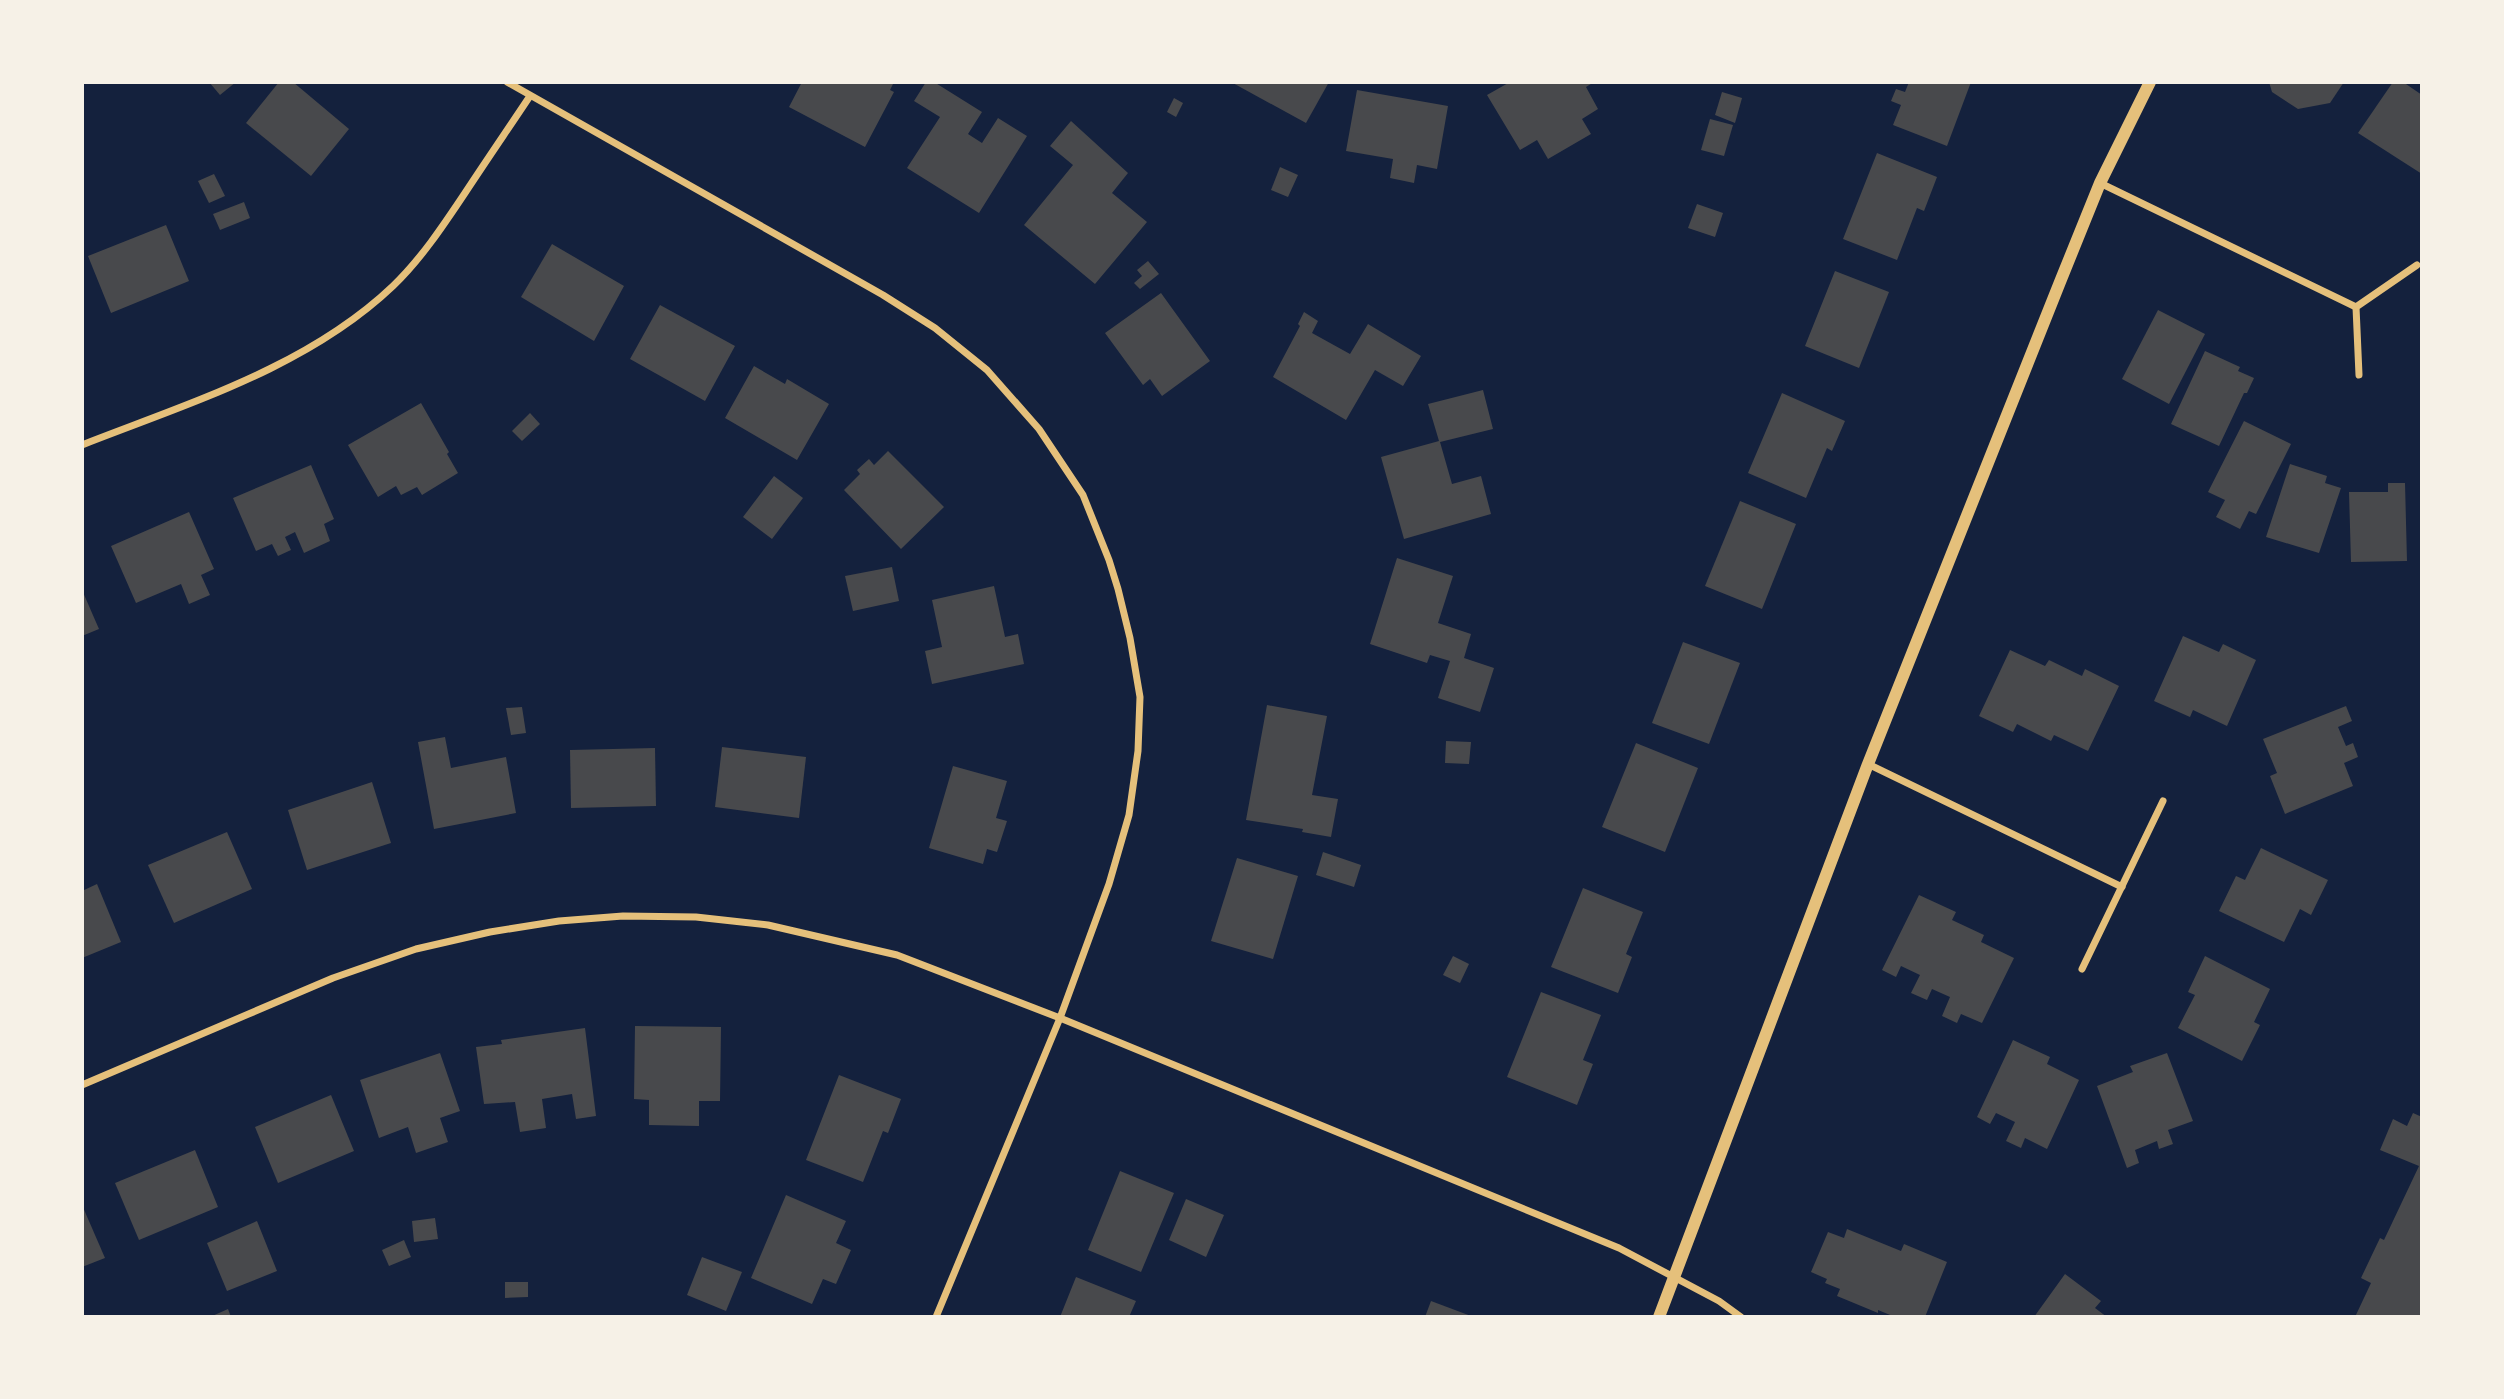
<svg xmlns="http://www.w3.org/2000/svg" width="2504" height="1399" font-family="'Noto Sans',sans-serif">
  <rect width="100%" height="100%" fill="#14213d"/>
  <g fill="#48494c">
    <path d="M209,82H236L220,95Z"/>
    <path d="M279,82H293L349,129L311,176L246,123Z"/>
    <path d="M802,82L876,83L894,82L890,90L894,92L865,147L789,107Z"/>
    <path d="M926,82H934L982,112L968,134L982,143L998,118L1027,136L979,213L907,168L940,117L914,101Z"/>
    <path d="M1231,82H1329L1306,123Z"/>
    <path d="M1510,82H1594L1586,87L1598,109L1582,119L1591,134L1548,159L1537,140L1520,150L1487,95Z"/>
    <path d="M1909,82H1971L1947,146L1893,125L1901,105L1891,101L1896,89L1905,92Z"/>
    <path d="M2269,82H2344L2330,103L2298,109L2272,92Z"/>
    <path d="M2393,82H2403L2422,95V174L2358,133Z"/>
    <path d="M1357,90L1448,106L1437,169L1417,165L1414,183L1390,178L1393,159L1346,151Z"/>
    <path d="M1722,92L1742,98L1735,123L1715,115Z"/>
    <path d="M1174,98L1183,103L1176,117L1167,112Z"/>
    <path d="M1710,119L1733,125L1724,156L1701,150Z"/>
    <path d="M1071,121L1128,173L1112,193L1147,222L1095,284L1024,225L1073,165L1050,146Z"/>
    <path d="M1877,153L1937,177L1924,211L1917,208L1897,260L1843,239Z"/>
    <path d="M1280,167L1298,175L1288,197L1271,190Z"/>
    <path d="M214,174L225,196L209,203L198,181Z"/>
    <path d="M244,202L250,218L220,230L213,214Z"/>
    <path d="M1697,204L1723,213L1715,237L1688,228Z"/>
    <path d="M166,225L189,281L111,313L88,256Z"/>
    <path d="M552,244L624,286L594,341L521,297Z"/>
    <path d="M1148,261L1159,274L1140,289L1134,283L1142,276L1137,270Z"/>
    <path d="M1835,271L1889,292L1859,368L1805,346Z"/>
    <path d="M1161,293L1210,361L1162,396L1150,379L1143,385L1105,333Z"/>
    <path d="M660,305L735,346L705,401L630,359Z"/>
    <path d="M2158,310L2205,334L2169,404L2122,379Z"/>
    <path d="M1304,312L1318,321L1312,333L1350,354L1368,324L1421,356L1403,386L1375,370L1346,420L1273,377L1300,326L1298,324Z"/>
    <path d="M2205,351L2240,367L2238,371L2254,378L2247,393H2244L2219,446L2171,424Z"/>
    <path d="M754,366L785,384L787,379L829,404L797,460L725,418Z"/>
    <path d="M1483,390L1493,429L1440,442L1452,484L1481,476L1491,514L1404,539L1381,457L1439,441L1428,404Z"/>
    <path d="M1782,393L1845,421L1832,451L1827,448L1806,498L1748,473Z"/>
    <path d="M421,403L449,452L447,454L458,473L422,495L417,487L401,495L396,486L378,497L348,445Z"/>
    <path d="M530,413L540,424L522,441L512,431Z"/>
    <path d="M2244,421L2291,444L2256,514L2249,511L2240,529L2216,517L2225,500L2208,492Z"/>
    <path d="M888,451L944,507L901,549L844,490L860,474L857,470L869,459L874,465Z"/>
    <path d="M2290,464L2327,476L2325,483L2341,488L2319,553L2266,537Z"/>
    <path d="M311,465L334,519L324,524L330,541L304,553L295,532L285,537L291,550L278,556L272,544L256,551L233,498Z"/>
    <path d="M774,476L803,498L772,539L743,517Z"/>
    <path d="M2388,483H2405L2407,561L2351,562L2349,492H2388Z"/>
    <path d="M1740,501L1796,524L1762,609L1705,586Z"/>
    <path d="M189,512L214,569L201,575L210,595L189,604L181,584L136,603L111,546Z"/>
    <path d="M1397,558L1453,576L1438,623L1471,634L1464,658L1494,668L1480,712L1438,698L1450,661L1430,655L1427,663L1370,644Z"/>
    <path d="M892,567L899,601L853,611L845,576Z"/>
    <path d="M994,586L1005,637L1018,634L1024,664L932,684L925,651L942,647L932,600Z"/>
    <path d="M82,590L99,629L82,636Z"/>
    <path d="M2183,636L2219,652L2223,644L2256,660L2227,726L2193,710L2190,717L2154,701Z"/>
    <path d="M1683,642L1740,663L1709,744L1652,723Z"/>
    <path d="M2010,650L2045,666L2049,660L2082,676L2085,669L2119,686L2088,751L2054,735L2051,741L2017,724L2013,732L1979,716Z"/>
    <path d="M1267,705L1327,716L1312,795L1338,799L1331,837L1302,832L1303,829L1246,820Z"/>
    <path d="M2346,706L2352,721L2338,727L2346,746L2353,743L2358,757L2344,763L2353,786L2285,814L2270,776L2277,773L2263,739Z"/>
    <path d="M522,707L526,733L511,735L506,708Z"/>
    <path d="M445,737L451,768L506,757L516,813L434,829L418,742Z"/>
    <path d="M1446,741L1471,742L1469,764L1445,763Z"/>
    <path d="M1636,743L1698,768L1665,852L1602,827Z"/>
    <path d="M722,747L806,757L799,818L715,807Z"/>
    <path d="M655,748L656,806L571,808L570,750Z"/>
    <path d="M953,766L1007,781L996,818L1007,821L997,852L987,849L983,864L929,848Z"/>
    <path d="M372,782L391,843L307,870L288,810Z"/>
    <path d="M227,832L252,889L174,923L148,865Z"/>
    <path d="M2261,848L2328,880L2311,915L2300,909L2284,942L2219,911L2236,876L2245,880Z"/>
    <path d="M1323,852L1361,865L1354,887L1316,875Z"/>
    <path d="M1237,858L1298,876L1273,959L1211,941Z"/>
    <path d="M97,884L121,942L82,958V891Z"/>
    <path d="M1583,888L1643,912L1626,954L1632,957L1618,993L1551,967Z"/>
    <path d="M1919,895L1956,912L1952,920L1984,935L1981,942L2014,958L1982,1023L1961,1014L1957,1023L1942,1016L1950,997L1932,989L1927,1000L1911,993L1920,975L1901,966L1896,977L1882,970Z"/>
    <path d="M1453,956L1469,964L1460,983L1443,975Z"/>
    <path d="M2205,956L2270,989L2254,1022L2260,1025L2242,1061L2178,1028L2195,995L2188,992Z"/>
    <path d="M1541,992L1601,1015L1583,1060L1593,1064L1577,1105L1507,1077Z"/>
    <path d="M635,1026L721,1027L720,1101H699V1126L649,1125V1100L634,1099Z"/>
    <path d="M585,1028L596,1116L576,1119L572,1094L542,1099L546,1128L520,1132L515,1102L484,1104L476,1047L502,1044L501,1040Z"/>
    <path d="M2013,1040L2050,1057L2047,1064L2079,1080L2047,1149L2025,1138L2021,1148L2006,1141L2015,1122L1996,1113L1990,1124L1977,1117Z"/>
    <path d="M440,1053L460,1111L440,1118L448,1142L416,1153L408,1127L379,1138L360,1080Z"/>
    <path d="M2167,1053L2193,1121L2168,1130L2173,1144L2159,1149L2157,1141L2135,1150L2139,1163L2127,1168L2097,1086L2133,1072L2130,1066Z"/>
    <path d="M839,1075L901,1099L888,1133L883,1131L863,1182L806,1160Z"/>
    <path d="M331,1095L354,1151L278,1183L255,1127Z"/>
    <path d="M2413,1113L2422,1117V1317H2355L2371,1283L2361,1278L2380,1238L2384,1240L2419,1166L2380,1150L2393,1119L2407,1126Z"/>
    <path d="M195,1150L218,1207L139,1240L115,1183Z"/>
    <path d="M1120,1171L1174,1193L1141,1272L1088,1250Z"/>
    <path d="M786,1195L846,1221L836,1243L851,1250L836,1284L823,1279L812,1304L751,1278Z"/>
    <path d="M1186,1199L1224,1215L1206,1257L1169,1240Z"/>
    <path d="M82,1205L105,1258L82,1267Z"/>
    <path d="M435,1218L438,1239L414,1242L412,1221Z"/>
    <path d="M257,1221L277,1271L227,1291L207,1243Z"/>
    <path d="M1847,1229L1901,1251L1904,1244L1947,1262L1925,1317H1895L1878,1310V1313L1837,1296L1840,1289L1825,1283L1827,1279L1811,1272L1828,1232L1844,1238Z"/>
    <path d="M404,1240L411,1257L389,1266L382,1250Z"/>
    <path d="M702,1257L742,1272L726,1311L687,1295Z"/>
    <path d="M2065,1274L2101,1301L2095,1308L2107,1317H2034Z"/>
    <path d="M1076,1277L1136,1301L1129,1317H1060Z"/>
    <path d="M505,1282H528V1297L505,1298Z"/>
    <path d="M1431,1301L1471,1316V1317H1425Z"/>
    <path d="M228,1309L231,1317H210Z"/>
  </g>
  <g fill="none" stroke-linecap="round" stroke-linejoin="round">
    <g stroke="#e5c07b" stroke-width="7">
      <path d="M507,82L883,295L935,328L987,370L1039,429L1083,495L1109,560L1118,589L1130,638L1140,697L1138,751L1129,815L1109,884L1060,1018L936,1317"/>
      <path d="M2100,183L2356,307"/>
      <path d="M2359,375L2356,307L2417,265"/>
      <path d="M82,445C189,403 308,367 393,286C421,259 443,226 465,193C486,161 508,129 530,96"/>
      <path d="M1868,764L2122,887"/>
      <path d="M2082,969L2163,801"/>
      <path d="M82,1085L333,978L416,949L490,932L559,921L623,916L696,917L768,925L897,955L1060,1018L1619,1248L1719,1301L1741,1317"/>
    </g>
    <path stroke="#e5c07b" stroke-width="12" d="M1659,1317L1868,764L2060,282L2100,183L2150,82"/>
  </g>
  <rect width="2504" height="1399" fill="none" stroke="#f6f1e7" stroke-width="168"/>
</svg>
